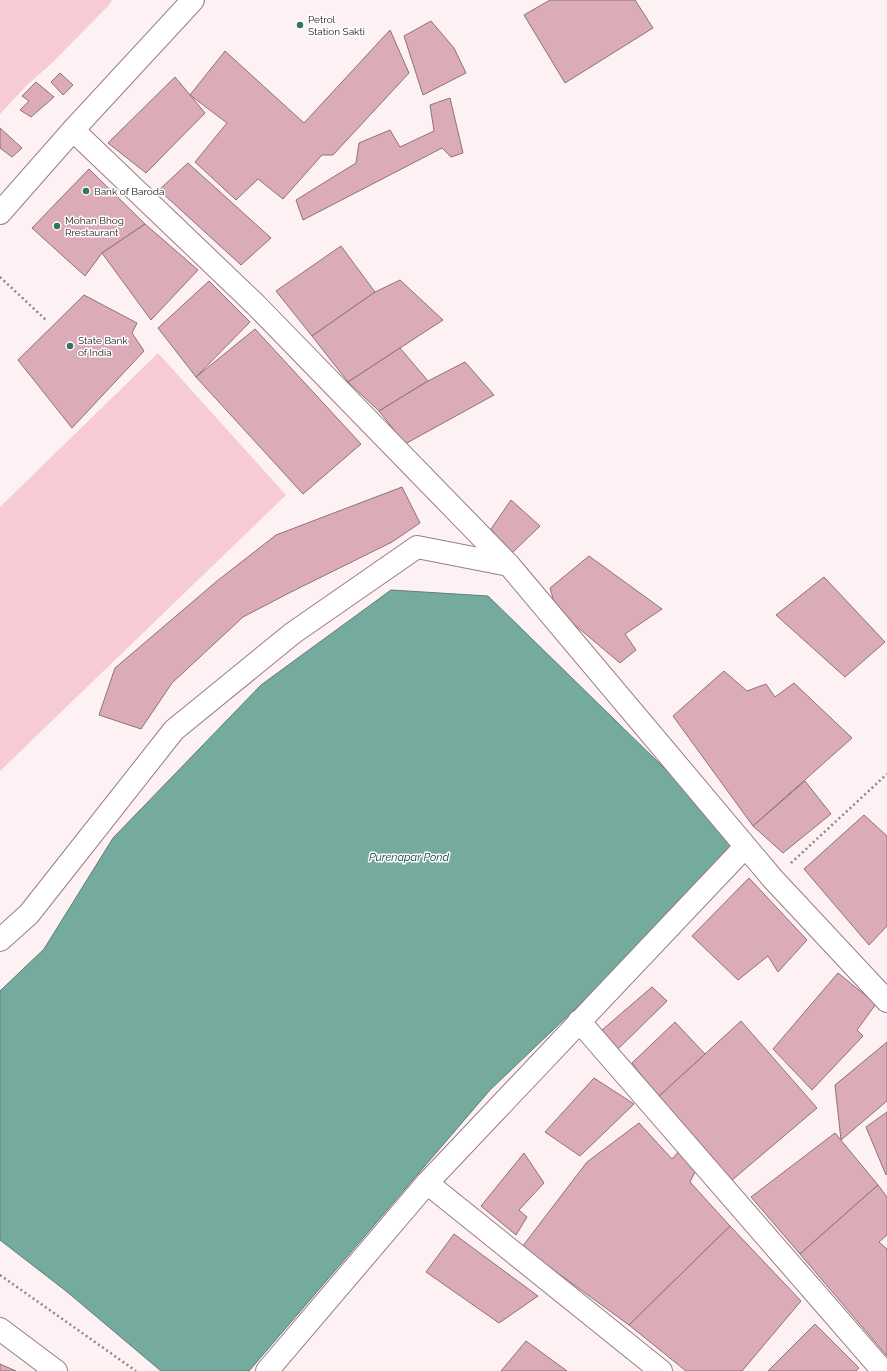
<svg xmlns="http://www.w3.org/2000/svg" width="887" height="1371" font-family="Raleway,sans-serif">
  <rect width="100%" height="100%" fill="#fdf1f4"/>
  <g fill="#f6cbd6">
    <path d="M0,0H112L109,5L52,63L26,86L0,114Z"/>
    <path d="M158,353L286,495L0,771V507Z"/>
  </g>
  <path fill="#75ab9e" stroke="#5c7f76" d="M391,590L488,596L745,847L490,1090L249,1371H161L66,1291L0,1240V991L44,949L113,838L261,685Z"/>
  <g fill="#dcabb8" stroke="#8c7279">
    <path d="M550,0H635L653,28L565,83L524,15Z"/>
    <path d="M431,21L454,48L466,73L423,95L404,36Z"/>
    <path d="M390,30L409,73L333,155H322L283,199L258,179L236,200L195,162L227,123L190,95L225,51L304,123Z"/>
    <path d="M60,73L73,85L63,95L51,82Z"/>
    <path d="M175,77L205,113L146,173L108,143Z"/>
    <path d="M36,82L54,97L31,117L20,110L29,101L22,96Z"/>
    <path d="M450,98L463,153L451,157L442,148L303,220L296,200L356,163L359,143L390,130L400,147L434,131L430,105Z"/>
    <path d="M0,128L22,148L12,157L0,148Z"/>
    <path d="M188,163L271,238L241,265L159,190Z"/>
    <path d="M89,169L145,224L102,253L85,276L32,228Z"/>
    <path d="M145,224L198,270L151,320L102,253Z"/>
    <path d="M341,246L375,292L312,336L276,291Z"/>
    <path d="M400,280L443,320L348,382L312,336L375,292Z"/>
    <path d="M209,281L250,322L196,377L158,328Z"/>
    <path d="M84,295L137,323L132,333L144,351L72,428L18,360Z"/>
    <path d="M255,329L361,444L303,494L196,377Z"/>
    <path d="M400,348L428,381L379,411L348,382Z"/>
    <path d="M465,362L494,395L405,444L379,411L428,381Z"/>
    <path d="M402,487L420,523L392,542L289,593L243,617L172,683L141,729L99,715L115,668L217,581L276,535Z"/>
    <path d="M511,500L540,526L511,554L491,529Z"/>
    <path d="M589,556L662,609L625,634L636,650L620,663L556,609L550,588Z"/>
    <path d="M824,577L885,642L845,677L776,615Z"/>
    <path d="M724,671L747,691L766,684L775,697L794,683L852,738L753,826L673,716Z"/>
    <path d="M805,781L831,814L783,853L753,826Z"/>
    <path d="M864,815L887,836V926L869,945L804,869Z"/>
    <path d="M749,878L807,940L778,972L768,956L738,980L692,936Z"/>
    <path d="M838,973L876,1004L857,1030L863,1036L812,1090L773,1049Z"/>
    <path d="M652,987L667,1001L615,1052L602,1030Z"/>
    <path d="M741,1021L817,1108L731,1181L658,1097Z"/>
    <path d="M675,1022L705,1054L658,1097L632,1063Z"/>
    <path d="M887,1042V1101L841,1140L835,1085Z"/>
    <path d="M594,1078L634,1104L580,1156L545,1132Z"/>
    <path d="M887,1112V1174L886,1175L866,1127Z"/>
    <path d="M639,1123L672,1159L680,1150L697,1168L690,1182L730,1226L629,1325L522,1247L587,1162Z"/>
    <path d="M835,1133L878,1185L800,1254L751,1197Z"/>
    <path d="M524,1153L544,1183L519,1210L527,1217L516,1235L481,1206Z"/>
    <path d="M878,1185L887,1197V1235L879,1242L887,1249V1356L800,1254Z"/>
    <path d="M730,1226L801,1301L742,1371H686L629,1325Z"/>
    <path d="M454,1234L538,1296L499,1323L426,1272Z"/>
    <path d="M815,1324L859,1368L856,1371H768Z"/>
    <path d="M526,1341L567,1371H501Z"/>
    <path d="M0,1364L16,1371H0Z"/>
  </g>
  <g fill="none" stroke-linecap="round" stroke-linejoin="round">
    <g stroke="#987d84" stroke-width="24">
      <g id="minor">
        <path d="M73,130L256,305L509,565L773,879L887,1001"/>
        <path d="M0,940L29,914L174,730L293,633L417,547L509,565"/>
        <path d="M579,1021L883,1371"/>
        <path d="M427,1183L661,1371"/>
        <path d="M267,1371L427,1183L745,847"/>
      </g>
    </g>
    <g stroke="#987d84" stroke-width="24">
      <path id="secondary" d="M0,1329L56,1371"/>
    </g>
    <g stroke="#987d84" stroke-width="24">
      <path id="primary" d="M0,213L73,130L193,0"/>
    </g>
    <g stroke="#908487" stroke-width="2.5" stroke-dasharray="2 3" stroke-linecap="butt">
      <path d="M0,277L47,321"/>
      <path d="M791,863L887,774"/>
      <path d="M0,1275L136,1371"/>
    </g>
    <use href="#minor" stroke="#fff" stroke-width="22"/>
    <use href="#secondary" stroke="#fff" stroke-width="22"/>
    <use href="#primary" stroke="#fff" stroke-width="22"/>
  </g>
  <g fill="#327567" stroke="#fff" stroke-width="1.5">
    <circle cx="300" cy="25" r="4"/>
    <circle cx="86" cy="191" r="4"/>
    <circle cx="57" cy="226" r="4"/>
    <circle cx="70" cy="346" r="4"/>
  </g>
  <g text-anchor="middle" dominant-baseline="central" stroke-width="3" stroke-linejoin="round" paint-order="stroke">
    <g font-size="10" fill="#22171a" stroke="#fff" text-anchor="start">
      <text x="308" y="19">Petrol<tspan x="308" dy="12">Station Sakti</tspan></text>
      <text x="94" y="191">Bank of Baroda</text>
      <text x="65" y="220">Mohan Bhog<tspan x="65" dy="12">Rrestaurant</tspan></text>
      <text x="78" y="340">State Bank<tspan x="78" dy="12">of India</tspan></text>
    </g>
    <g font-size="11" font-style="italic" fill="#00342b" stroke="#fff">
      <text x="409" y="857">Purenapar Pond</text>
    </g>
  </g>
</svg>
